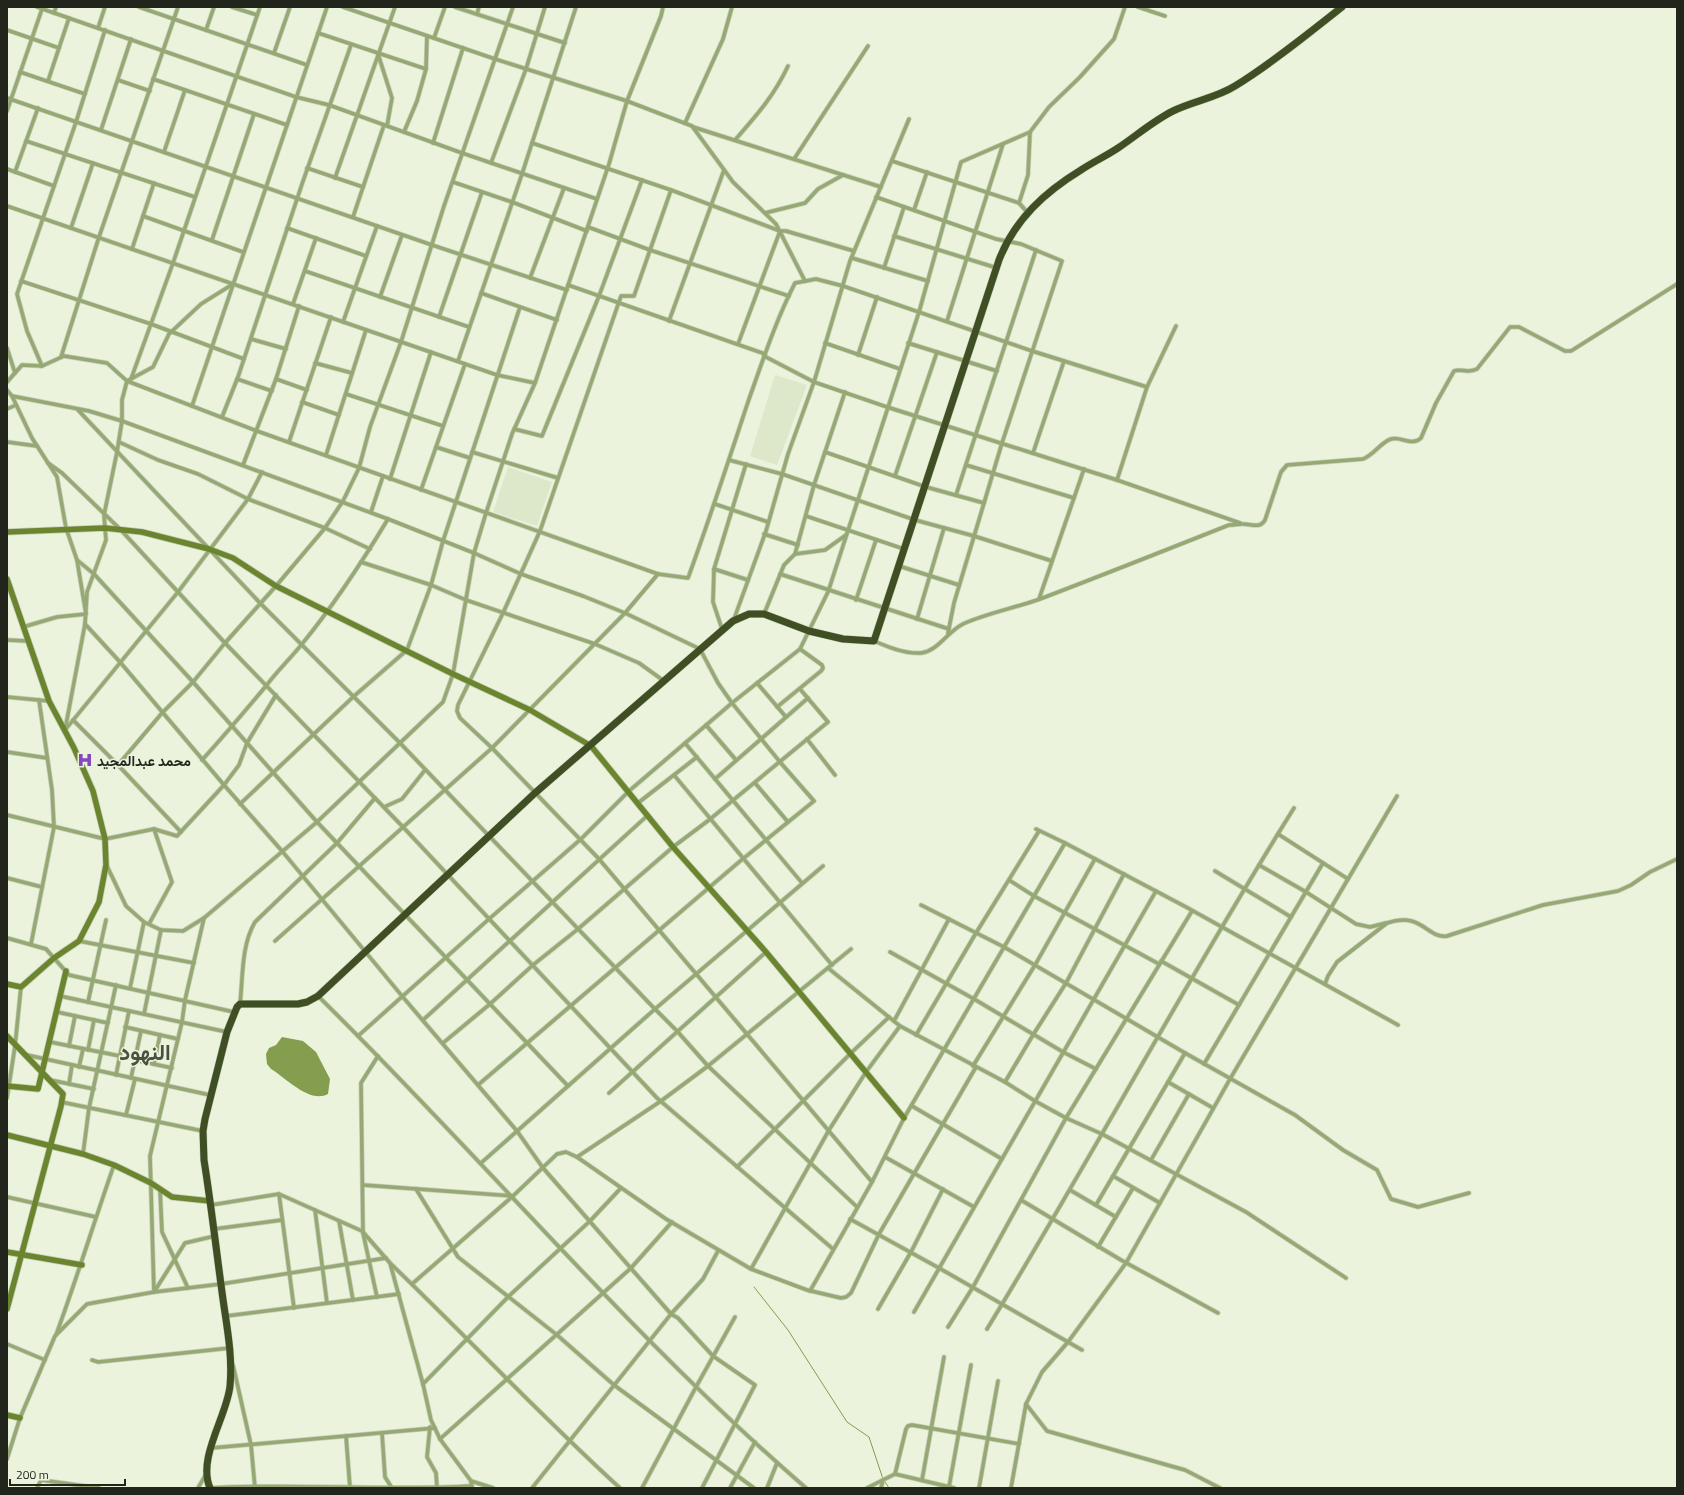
<svg xmlns="http://www.w3.org/2000/svg" width="1684" height="1495" font-family="'Titillium Web',Vazirmatn,sans-serif">
  <rect width="100%" height="100%" fill="#ebf3dc"/>
  <g fill="#dde8ca">
    <path d="M775,375L807,385L777,465L750,456Z"/>
    <path d="M508,467L552,482L537,526L493,512Z"/>
  </g>
  <path fill="#849d4e" d="M282,1037L303,1041L316,1052L330,1079L328,1094C310,1104 286,1078 271,1069L267,1064L266,1054L269,1048L276,1045Z"/>
  <g fill="none" stroke-linecap="round" stroke-linejoin="round">
    <g stroke="#849d4e" stroke-width="1">
      <path d="M754,1287L788,1330L847,1422L869,1437L883,1479"/>
      <path d="M885,1482L889,1488"/>
    </g>
    <g stroke="#c7ceb9" stroke-width="5">
      <g id="street">
        <path d="M37,7L296,97L329,105L462,153L597,199"/>
        <path d="M139,7L307,65"/>
        <path d="M232,7L257,15"/>
        <path d="M343,7L495,59L627,101L692,126L733,182L776,224L805,281"/>
        <path d="M455,7L565,43"/>
        <path d="M1138,7L1165,16"/>
        <path d="M54,13L56,7"/>
        <path d="M477,14L479,7"/>
        <path d="M98,28L105,7"/>
        <path d="M7,30L59,48"/>
        <path d="M206,30L214,7"/>
        <path d="M318,33L426,69"/>
        <path d="M434,38L445,7"/>
        <path d="M274,53L290,7"/>
        <path d="M378,54L392,98L387,126"/>
        <path d="M20,72L85,94"/>
        <path d="M153,79L287,125"/>
        <path d="M118,80L150,91"/>
        <path d="M48,81L69,18"/>
        <path d="M7,98L432,245L567,290"/>
        <path d="M7,111L42,9"/>
        <path d="M685,123L723,39L732,7"/>
        <path d="M693,127L881,187"/>
        <path d="M101,130L131,39"/>
        <path d="M404,132L417,101L426,69L427,36"/>
        <path d="M735,140C756,116 774,96 788,66"/>
        <path d="M26,141L195,197"/>
        <path d="M433,143L463,48"/>
        <path d="M532,143L671,190L780,231H786L854,251"/>
        <path d="M164,152L185,90"/>
        <path d="M794,159L868,46"/>
        <path d="M892,161L1019,203"/>
        <path d="M491,163L526,69L545,7"/>
        <path d="M307,168L363,187"/>
        <path d="M7,169L54,186"/>
        <path d="M15,172L38,108"/>
        <path d="M335,178L395,7"/>
        <path d="M453,182L512,202L587,231"/>
        <path d="M671,190L634,296H621L540,531L503,613L458,705L457,711L460,718L492,748L599,859L872,1182"/>
        <path d="M876,197L996,239L1021,244L1062,261L1002,443L954,603L948,633"/>
        <path d="M7,206L497,375L535,383"/>
        <path d="M914,210L927,172"/>
        <path d="M765,213L805,203L818,189L843,175"/>
        <path d="M1028,213L1019,203L1028,175L1030,132"/>
        <path d="M143,216L243,252"/>
        <path d="M353,217L384,125"/>
        <path d="M588,227L650,250L789,296"/>
        <path d="M71,228L93,163"/>
        <path d="M287,228L366,256"/>
        <path d="M894,236L997,268"/>
        <path d="M212,240L254,114"/>
        <path d="M132,249L154,183"/>
        <path d="M852,258L928,281"/>
        <path d="M884,268L904,207"/>
        <path d="M305,271L469,327"/>
        <path d="M530,278L564,188"/>
        <path d="M21,281L151,324L244,359"/>
        <path d="M233,284L201,304L169,334L153,367L127,381L122,400V421L117,452L104,515L106,540L87,592L85,624L65,730L178,592L248,499L262,472"/>
        <path d="M568,285L765,354"/>
        <path d="M481,293L557,320"/>
        <path d="M380,297L402,235"/>
        <path d="M293,304L316,238"/>
        <path d="M439,317L482,192"/>
        <path d="M669,321L724,170"/>
        <path d="M947,321L1003,144"/>
        <path d="M343,322L377,226"/>
        <path d="M251,339L286,349"/>
        <path d="M825,343L900,369"/>
        <path d="M908,343L997,371"/>
        <path d="M738,344L780,231"/>
        <path d="M7,348L15,373"/>
        <path d="M858,355L877,297"/>
        <path d="M764,356L814,382L887,407L1117,480L1240,523"/>
        <path d="M61,357L99,237L178,7"/>
        <path d="M458,361L522,174L576,7"/>
        <path d="M315,363L352,373"/>
        <path d="M42,366L27,331L17,294L76,122L105,30"/>
        <path d="M131,379L173,263L260,7"/>
        <path d="M237,379L272,391"/>
        <path d="M276,379L307,390"/>
        <path d="M7,382L22,365L42,366L64,356L107,363L127,381L257,431L658,574L688,578C710,518 729,459 749,399C763,360 776,320 795,283L816,279L843,286L1032,351L1147,387"/>
        <path d="M7,390L12,396L32,438L57,477L66,528L77,560L86,614L57,617L23,627"/>
        <path d="M346,394L443,426"/>
        <path d="M12,396L89,411L122,421L388,519L474,553L521,574L583,596L625,613L700,649L718,683L732,703L780,762L814,801L739,862L478,1085"/>
        <path d="M302,402L339,415"/>
        <path d="M192,406L327,7"/>
        <path d="M7,409L16,405"/>
        <path d="M78,410L261,604L400,743L651,1005L677,1031L708,1066L857,1207"/>
        <path d="M222,417L238,377L302,184L351,45"/>
        <path d="M514,429L542,436L599,296L642,180"/>
        <path d="M7,442L37,446"/>
        <path d="M119,442L158,460L198,474L248,499L325,528L370,549"/>
        <path d="M289,442L331,317"/>
        <path d="M436,447L470,458"/>
        <path d="M472,452L558,478"/>
        <path d="M825,452L926,487L984,503"/>
        <path d="M1033,453L1064,361"/>
        <path d="M326,455L366,330"/>
        <path d="M729,460L782,474L915,520L974,536L1052,561"/>
        <path d="M48,463L62,473L120,529L225,643L403,827L657,1098L833,1249"/>
        <path d="M243,465L276,379L299,306"/>
        <path d="M966,465L1074,498"/>
        <path d="M895,476L937,352"/>
        <path d="M390,479L431,352"/>
        <path d="M1117,480L1147,387L1176,326"/>
        <path d="M421,490L465,364"/>
        <path d="M956,495L1036,250"/>
        <path d="M715,504L768,522"/>
        <path d="M371,512L383,476"/>
        <path d="M806,516L904,549"/>
        <path d="M764,534L798,545"/>
        <path d="M795,554L814,485L845,392"/>
        <path d="M77,560L94,574L193,682L317,822L568,1086"/>
        <path d="M361,562L431,585L466,600L595,644L639,663L664,681"/>
        <path d="M899,566L959,585"/>
        <path d="M714,569L748,580"/>
        <path d="M780,574L949,629"/>
        <path d="M1039,599L1084,469"/>
        <path d="M856,600L876,540"/>
        <path d="M764,614L784,565L795,554L825,550L846,535"/>
        <path d="M734,619L766,531L788,454L814,382L850,261L909,119"/>
        <path d="M917,619L944,528"/>
        <path d="M85,624L120,662L224,785L282,851L402,996L517,1131L543,1168L671,1314L678,1318L713,1356L755,1385L702,1488"/>
        <path d="M722,629L713,602L714,569L746,464"/>
        <path d="M7,640L28,641"/>
        <path d="M874,641C888,647 905,654 921,653C938,651 947,632 963,624C987,613 1015,608 1040,599C1103,575 1166,550 1229,525C1234,525 1238,524 1243,524C1252,524 1260,529 1265,520L1281,472L1287,465L1363,459C1375,454 1381,442 1391,439C1401,436 1412,447 1421,438L1436,403L1454,371C1461,368 1467,374 1477,369L1510,327H1519L1565,351H1571L1677,284"/>
        <path d="M757,683L786,717"/>
        <path d="M7,697L49,701"/>
        <path d="M777,707L821,671L823,668L822,665L800,649"/>
        <path d="M73,720L118,765L181,832"/>
        <path d="M706,725L736,760"/>
        <path d="M807,739L835,775"/>
        <path d="M685,743L802,883"/>
        <path d="M7,752L47,758"/>
        <path d="M202,760C224,736 245,711 266,686C277,671 290,659 302,644C334,605 362,562 388,519"/>
        <path d="M118,765L162,713L193,682L225,643L276,586L325,528L343,501L359,468L370,427L401,342L444,206L513,7"/>
        <path d="M674,775L832,965"/>
        <path d="M715,779L808,698"/>
        <path d="M755,783L788,822"/>
        <path d="M638,803L697,757"/>
        <path d="M240,804L353,697L407,650L431,585L443,541L520,307"/>
        <path d="M384,807L402,799L425,770"/>
        <path d="M7,815L105,839L154,829L177,836L224,785L239,765L247,743L276,695"/>
        <path d="M1036,829L1065,843L1186,907L1398,1025"/>
        <path d="M1278,834L1348,879"/>
        <path d="M1259,865L1306,892L1356,924L1370,927L1386,923"/>
        <path d="M107,866L126,906L144,922L161,930L183,931L204,918L317,822L443,702L453,674L474,553L486,513L512,434L535,383L609,164L627,101L661,16L663,7"/>
        <path d="M1215,871L1291,917"/>
        <path d="M7,878L42,887"/>
        <path d="M1009,880L1034,896L1159,964"/>
        <path d="M921,905L1004,947L1185,1053L1295,1115L1343,1150L1377,1170L1391,1199L1418,1207L1469,1193"/>
        <path d="M204,918L185,1000L182,1022L150,1156L154,1292L221,1284L386,1258"/>
        <path d="M149,924L172,882L154,829"/>
        <path d="M7,938L46,949L69,975L234,1012"/>
        <path d="M79,941L194,963"/>
        <path d="M275,941L492,748L625,613L658,574"/>
        <path d="M31,944L54,827L52,790L39,700"/>
        <path d="M890,952L974,999L1063,1052L1096,1069"/>
        <path d="M1161,961L1239,1005"/>
        <path d="M828,968L900,1026L1005,1082L1035,1101L1066,1118L1102,1134L1246,1212L1346,1278"/>
        <path d="M1325,984L1328,976L1337,962L1387,923C1422,911 1427,939 1447,936L1543,905L1618,891L1631,885L1650,872L1677,859"/>
        <path d="M130,988L144,922"/>
        <path d="M60,996L227,1032"/>
        <path d="M318,996C483,1158 631,1337 806,1488"/>
        <path d="M88,1002L106,920"/>
        <path d="M240,1004C243,977 241,946 255,922L337,843L375,798"/>
        <path d="M57,1012L108,1023"/>
        <path d="M144,1014L161,930"/>
        <path d="M423,1020L648,815"/>
        <path d="M894,1021L949,919"/>
        <path d="M125,1027L178,1039"/>
        <path d="M916,1035L976,933L1039,831"/>
        <path d="M358,1036L489,919L581,839L629,791L732,703L800,649L828,592L919,312L961,162L1030,132L1049,107L1080,77L1114,39L1125,7"/>
        <path d="M50,1042L120,1056"/>
        <path d="M443,1043L490,1004L533,965L578,929L673,847L709,820L828,722L800,689"/>
        <path d="M69,1046L75,1016"/>
        <path d="M88,1050L94,1020"/>
        <path d="M27,1055L210,1095"/>
        <path d="M135,1060L172,1068"/>
        <path d="M154,1064L160,1035"/>
        <path d="M1204,1064L1323,863"/>
        <path d="M973,1066L1035,965L1095,859"/>
        <path d="M79,1067L83,1049"/>
        <path d="M116,1075L129,1011"/>
        <path d="M131,1078L141,1031"/>
        <path d="M50,1080L94,1089"/>
        <path d="M1005,1082L1033,1035L1066,983L1124,874"/>
        <path d="M1168,1082L1213,1108"/>
        <path d="M69,1084L72,1065"/>
        <path d="M609,1093L766,952"/>
        <path d="M7,1098L15,1046L21,987"/>
        <path d="M61,1102L203,1131"/>
        <path d="M912,1106L1002,1159"/>
        <path d="M126,1115L135,1079"/>
        <path d="M83,1154L89,1108L116,985"/>
        <path d="M577,1157L661,1101L708,1066L851,949"/>
        <path d="M885,1157L974,1207"/>
        <path d="M1151,1160L1189,1094"/>
        <path d="M481,1163L655,1009L823,866"/>
        <path d="M737,1167L850,1054L889,1017"/>
        <path d="M1113,1176L1160,1203"/>
        <path d="M363,1185L513,1196L557,1154L566,1152L577,1157L666,1219L751,1269L807,1290L841,1298L846,1297L851,1293L879,1234L976,1067"/>
        <path d="M160,1189L162,1232L188,1288"/>
        <path d="M416,1189L458,1257L557,1335L614,1385L754,1488"/>
        <path d="M1070,1190L1116,1217"/>
        <path d="M279,1194L294,1308"/>
        <path d="M7,1197L96,1217"/>
        <path d="M1021,1200L1121,1260L1218,1313"/>
        <path d="M211,1205L279,1194L362,1231L390,1263L423,1384L431,1420L440,1439L471,1481L472,1488"/>
        <path d="M1096,1205L1185,1053"/>
        <path d="M315,1210L327,1303"/>
        <path d="M850,1219L939,1268L1082,1350"/>
        <path d="M339,1221L353,1300"/>
        <path d="M214,1229L282,1220"/>
        <path d="M1098,1247L1133,1188"/>
        <path d="M391,1264C468,1338 541,1416 620,1488"/>
        <path d="M751,1269L829,1130L866,1072L900,1026"/>
        <path d="M412,1284L513,1196"/>
        <path d="M810,1291L872,1182L904,1118L1065,843"/>
        <path d="M377,1297L363,1233L361,1083L378,1056"/>
        <path d="M878,1309L911,1252L943,1189"/>
        <path d="M914,1312L1156,891"/>
        <path d="M226,1316L399,1294"/>
        <path d="M948,1327L973,1287L1066,1118L1192,911"/>
        <path d="M987,1329C1092,1157 1187,979 1294,808"/>
        <path d="M56,1335C77,1278 94,1222 114,1165"/>
        <path d="M7,1344L45,1360"/>
        <path d="M92,1360L98,1362L230,1348"/>
        <path d="M233,1365L251,1445L255,1488"/>
        <path d="M423,1384L509,1296L590,1221L621,1188"/>
        <path d="M430,1427L427,1457L436,1473L437,1488"/>
        <path d="M382,1433L385,1477L392,1488"/>
        <path d="M346,1436L350,1488"/>
        <path d="M440,1439L631,1268L672,1222"/>
        <path d="M211,1448L435,1428"/>
        <path d="M7,1459L20,1418L55,1336L87,1304L154,1292L185,1243L215,1236"/>
        <path d="M895,1474L906,1429L908,1426L912,1425L1019,1444"/>
        <path d="M922,1480L944,1357"/>
        <path d="M471,1481L493,1488"/>
        <path d="M949,1487L971,1365"/>
        <path d="M37,1488L41,1480L99,1488"/>
        <path d="M198,1488L206,1474"/>
        <path d="M209,1488C297,1483 384,1491 472,1486"/>
        <path d="M532,1488L671,1314L703,1279L718,1251"/>
        <path d="M642,1488L696,1387L735,1317"/>
        <path d="M730,1488L755,1442"/>
        <path d="M767,1488L777,1463"/>
        <path d="M867,1488L895,1474L954,1488"/>
        <path d="M881,1488L883,1480"/>
        <path d="M979,1488L998,1381"/>
        <path d="M1011,1488L1026,1404"/>
        <path d="M1220,1488L1185,1470L1047,1431L1026,1404L1042,1372L1068,1342L1126,1263L1230,1079L1397,796"/>
      </g>
    </g>
    <g stroke="#c7ceb9" stroke-width="7">
      <g id="secondary">
        <path d="M7,532L105,528L142,532L209,549L233,558L276,586L453,674L530,710L591,746L673,847L766,952L904,1118"/>
        <path d="M7,579L49,701L74,748L93,791L105,839L106,865L99,902L79,941L54,958L21,987L7,984"/>
        <path d="M7,1036L63,1094L61,1106L7,1309"/>
        <path d="M7,1086L38,1089L66,971"/>
        <path d="M7,1135L83,1154L114,1165L151,1183L172,1197L210,1201"/>
        <path d="M7,1252L82,1265"/>
        <path d="M7,1415L20,1418"/>
      </g>
    </g>
    <g stroke="#c7ceb9" stroke-width="8">
      <path id="highway" d="M210,1488C197,1458 227,1416 230,1386C233,1354 226,1323 222,1292C216,1248 211,1204 204,1160L203,1131L205,1119L227,1032L237,1007L240,1004H298L307,1002L318,996L535,793L733,621L749,614H764L809,631L843,639L874,641L999,260C1015,219 1045,192 1081,170C1093,162 1106,156 1118,148C1136,136 1153,121 1173,111C1193,101 1216,98 1235,86C1271,64 1309,33 1342,7"/>
    </g>
    <use href="#street" stroke="#96a873" stroke-width="3.5"/>
    <use href="#secondary" stroke="#6b852f" stroke-width="5.5"/>
    <use href="#highway" stroke="#404e23" stroke-width="7"/>
  </g>
  <defs>
    <g id="hospital-bare" transform="scale(1.2)"><path d="M-5-5h3v3.5h4V-5h3V5h-3V1.5h-4V5h-3Z" fill="#8448bf" stroke="#ebf3dc" stroke-width="2.5" paint-order="stroke"/></g>
  </defs>
  <g fill-rule="evenodd">
    <use href="#hospital-bare" x="85" y="760"/>
  </g>
  <g text-anchor="middle" dominant-baseline="central" stroke-width="3" stroke-linejoin="round" paint-order="stroke">
    <g font-size="14" font-weight="bold" fill="#21251c" stroke="#ebf3dc" text-anchor="start">
      <text x="97" y="760">محمد عبدالمجيد</text>
    </g>
    <g font-size="22" font-weight="bold" fill="#4a513e" stroke="#ebf3dc">
      <text x="145" y="1052">النهود</text>
    </g>
  </g>
  <rect width="1684" height="1495" fill="none" stroke="#21251c" stroke-width="16"/>
  <path d="M10 1479v6h115v-6" fill="none" stroke="#21251c" stroke-width="2"/>
  <text x="16" y="1479" font-size="12" fill="#21251c" stroke="#ebf3dc" stroke-width="3" paint-order="stroke">200 m</text>
</svg>
